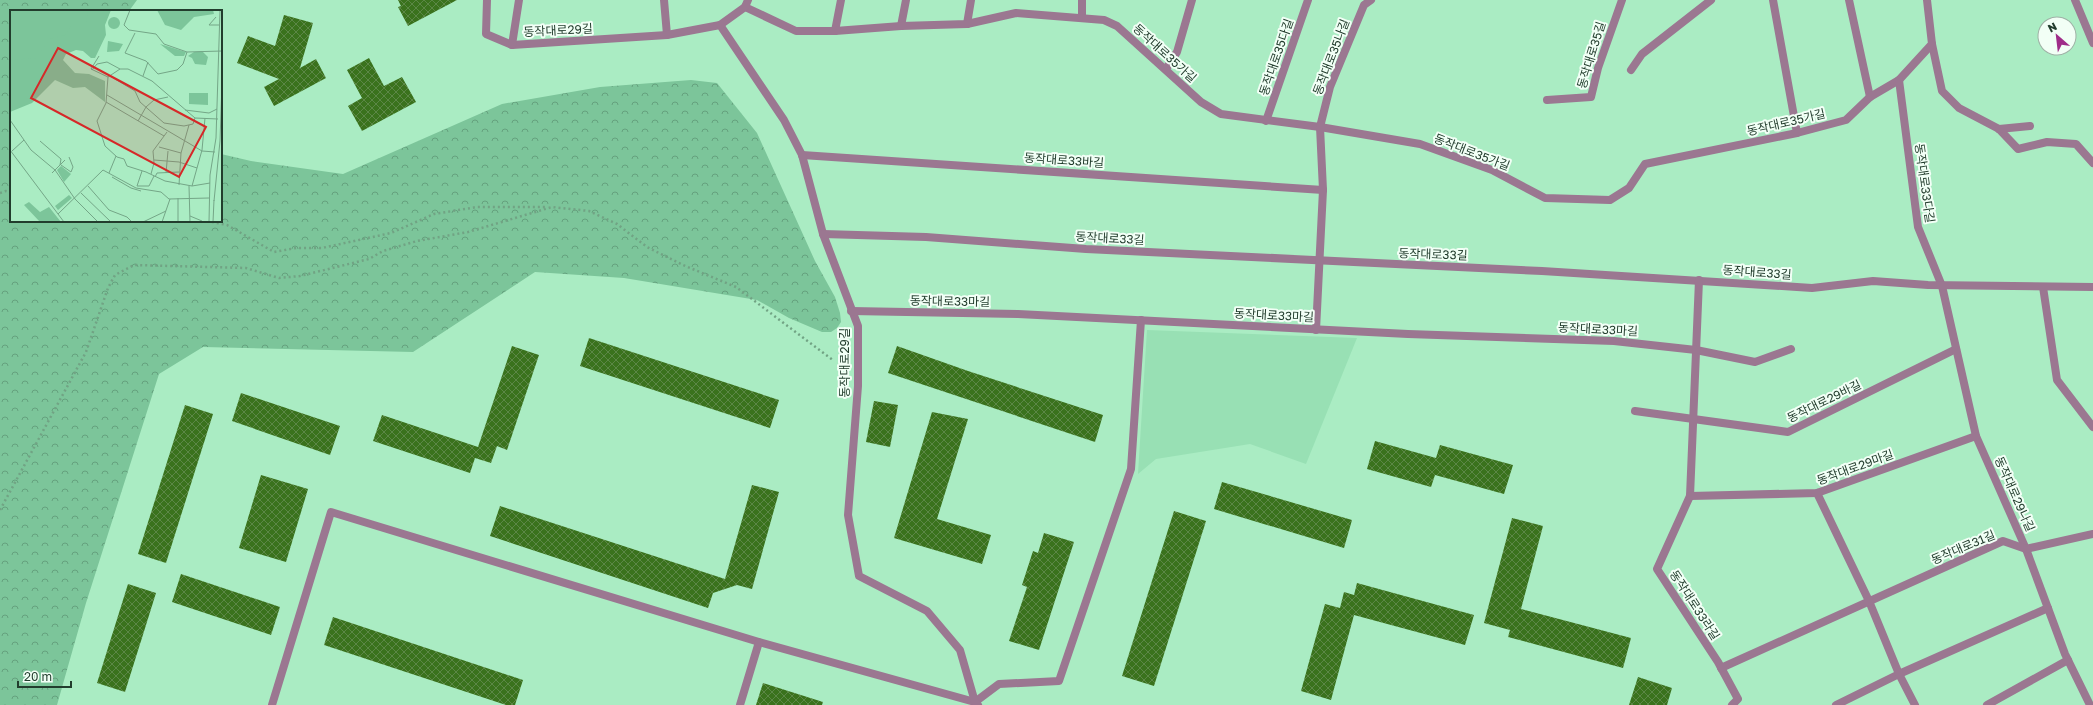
<svg xmlns="http://www.w3.org/2000/svg" width="2093" height="705" font-family="'Golos Text','Noto Sans KR',sans-serif">
  <defs>
    <pattern id="forest-crowns" width="20" height="18" patternUnits="userSpaceOnUse"><rect width="20" height="18" fill="#7cc59a"/><path d="M2 6a3 3 0 1 1 6 0M12 15a3 3 0 1 1 6 0" fill="none" stroke="#65a17e"/></pattern>
    <pattern id="building-cross-hatch" width="8" height="8" patternUnits="userSpaceOnUse"><rect width="8" height="8" fill="#3a721d"/><path d="M0 0l8 8M0 8l8-8" fill="none" stroke="#5b8746"/></pattern>
  </defs>
  <rect width="100%" height="100%" fill="#aaecc3"/>
  <path fill="#98e0b4" d="M1147,330L1357,338L1306,464L1250,444L1156,459L1138,474Z"/>
  <path fill="url(#forest-crowns)" d="M0,0H137L129,11H11V221H221V154L251,161L343,174L502,104L600,87L691,80L717,83L757,133L815,261L835,297L840,313L841,322L837,328L831,332H822L789,318L757,300L624,278L535,272L413,352L203,347L159,374L86,603L57,705H0Z"/>
  <g fill="url(#building-cross-hatch)">
    <path d="M398,0H457L408,26L398,7L401,6Z"/>
    <path d="M284,15L313,23L300,68L316,59L326,78L274,106L264,87L279,79L237,63L248,36L275,46Z"/>
    <path d="M369,58L384,86L402,77L416,102L362,131L348,106L362,98L347,70Z"/>
    <path d="M589,338L779,400L770,428L580,366Z"/>
    <path d="M512,346L539,355L507,450L497,446L491,463L475,458L470,473L373,441L382,415L478,447Z"/>
    <path d="M897,346L968,371L1103,415L1095,442L888,373Z"/>
    <path d="M241,393L340,426L330,455L232,421Z"/>
    <path d="M874,401L898,405L890,447L866,442Z"/>
    <path d="M185,405L213,414L166,563L138,554Z"/>
    <path d="M932,412L968,419L937,519L991,535L982,564L894,538Z"/>
    <path d="M1375,441L1436,458L1440,445L1513,465L1504,494L1435,475L1431,487L1367,469Z"/>
    <path d="M261,475L308,489L286,562L239,548Z"/>
    <path d="M1222,482L1352,520L1344,548L1214,509Z"/>
    <path d="M752,485L779,492L752,589L737,585L713,593L708,608L490,536L500,506L725,579Z"/>
    <path d="M1174,511L1206,521L1154,686L1122,676Z"/>
    <path d="M1512,518L1543,526L1521,609L1631,638L1623,668L1508,637L1510,630L1484,623Z"/>
    <path d="M1044,533L1074,542L1039,650L1009,641L1027,587L1022,585L1033,551L1038,553Z"/>
    <path d="M181,574L280,607L271,635L172,602Z"/>
    <path d="M1357,583L1474,615L1465,645L1354,615L1331,700L1301,691L1325,604L1340,608L1344,592L1354,595Z"/>
    <path d="M128,584L156,593L125,692L97,683Z"/>
    <path d="M333,617L523,680L515,705H506L324,645Z"/>
    <path d="M1638,677L1672,688L1667,705H1629Z"/>
    <path d="M763,683L823,702L822,705H756Z"/>
  </g>
  <g fill="none" stroke-linecap="round" stroke-linejoin="round">
    <g stroke="#71a384" stroke-width="2.5" stroke-dasharray="2 3" stroke-linecap="butt">
      <path d="M0,193L6,191L11,192"/>
      <path d="M207,221L227,225L274,252L296,248H322L391,233L434,214L477,207H547"/>
      <path d="M0,510L86,352L108,288L115,275L134,265L246,268L279,278L300,276L369,259L383,251L417,241L468,232L552,207L589,211L617,224L647,247L683,265L736,287L834,361"/>
    </g>
    <g stroke="#9b7791" stroke-width="8">
      <path d="M664,0L667,35"/>
      <path d="M1082,0V17"/>
      <path d="M1773,0L1797,133"/>
      <path d="M1849,0L1870,97"/>
      <path d="M967,24L971,0"/>
      <path d="M901,26L906,0"/>
      <path d="M835,31L841,0"/>
      <path d="M1932,44L1942,91L1959,108L1999,129L2018,149L2047,142L2076,144L2093,163"/>
      <path d="M1166,69L1177,52L1192,0"/>
      <path d="M1631,70L1642,54L1711,0"/>
      <path d="M1547,100L1591,97L1598,68L1622,0"/>
      <path d="M1266,121L1308,0"/>
      <path d="M802,155L1323,190"/>
      <path d="M2043,287L2057,380L2093,427"/>
      <path d="M1696,350L1755,362L1791,349"/>
      <path d="M1635,411L1788,432L1956,349"/>
      <path d="M272,705L331,512L759,642L975,702L999,684L1059,681L1131,469L1141,320"/>
      <path d="M740,705L759,642"/>
      <path d="M1836,705L1899,674L2048,608"/>
    </g>
    <g stroke="#9b7791" stroke-width="8">
      <path d="M487,0L486,34L512,45L667,35L720,25L784,120L802,155L823,234L858,326V386L848,515L859,576L927,611L960,650L975,702L978,705"/>
      <path d="M2075,0L2093,43"/>
      <path d="M745,7L796,31H835L901,26L967,24L1016,13L1104,20L1117,26L1201,102L1221,114L1320,127L1420,144L1492,170L1545,198L1610,200L1629,188L1645,164L1797,133L1846,120L1870,97L1899,80L1932,44L1927,0"/>
      <path d="M720,25L745,7L748,0"/>
      <path d="M512,45L519,0"/>
      <path d="M1899,80L1918,227L1942,286L1976,436L2026,549L2065,654L2090,705"/>
      <path d="M1999,129L2030,126"/>
      <path d="M823,234L926,237L1086,249L1542,271L1812,288L1873,281L1928,285L2093,287"/>
      <path d="M1699,280L1690,496L1657,569L1718,662L1738,699L1732,705"/>
      <path d="M851,311L1018,314L1408,334L1614,341L1696,350"/>
      <path d="M1316,330L1323,190L1320,127L1330,87L1364,5L1371,0"/>
      <path d="M1817,493L1869,601L1899,674L1915,705"/>
      <path d="M1690,496L1817,493L1976,436"/>
      <path d="M1721,668L2003,541L2026,549L2093,534"/>
      <path d="M1987,705L2068,660"/>
    </g>
  </g>
  <g text-anchor="middle" dominant-baseline="central" stroke-width="4" stroke-linejoin="round" paint-order="stroke">
    <g font-size="12" fill="#223d2d" stroke="#f2fff6">
      <text transform="translate(558 30) rotate(-3)">동작대로29길</text>
      <text transform="translate(1165 53) rotate(42)">동작대로35가길</text>
      <text transform="translate(1591 55) rotate(-73)">동작대로35길</text>
      <text transform="translate(1276 57) rotate(-71)">동작대로35다길</text>
      <text transform="translate(1331 57) rotate(-69)">동작대로35나길</text>
      <text transform="translate(1786 122) rotate(-13)">동작대로35가길</text>
      <text transform="translate(1472 152) rotate(21)">동작대로35가길</text>
      <text transform="translate(1064 160) rotate(4)">동작대로33바길</text>
      <text transform="translate(1925 183) rotate(82)">동작대로33다길</text>
      <text transform="translate(1110 238) rotate(3)">동작대로33길</text>
      <text transform="translate(1433 254) rotate(2)">동작대로33길</text>
      <text transform="translate(1757 272) rotate(4)">동작대로33길</text>
      <text transform="translate(950 301) rotate(1)">동작대로33마길</text>
      <text transform="translate(1274 315) rotate(3)">동작대로33마길</text>
      <text transform="translate(1598 329) rotate(3)">동작대로33마길</text>
      <text transform="translate(844 363) rotate(-90)">동작대로29길</text>
      <text transform="translate(1824 401) rotate(-26)">동작대로29바길</text>
      <text transform="translate(1855 467) rotate(-20)">동작대로29마길</text>
      <text transform="translate(2015 494) rotate(66)">동작대로29나길</text>
      <text transform="translate(1963 547) rotate(-23)">동작대로31길</text>
      <text transform="translate(1695 605) rotate(57)">동작대로33라길</text>
    </g>
  </g>
  <g transform="translate(10 10)">
    <rect width="212" height="212" fill="#aaecc3"/>
    <path d="M98 13a6 6 0 1 1 12 0a6 6 0 1 1-12 0ZM98,31L113,34L109,41L97,42ZM150,34L176,42L174,46H165ZM192,41L198,47L196,55L185,54L182,48L178,46L184,42ZM179,83H198V95L179,94ZM51,156L61,164L54,172L47,160ZM59,185L62,188L48,200L45,196ZM19,192L30,202L39,197L51,212H30L14,195Z" fill="#7cc59a"/>
    <path d="M2,0H101L95,15L96,25L85,48H81L73,41L66,40L56,44L53,50L65,63L79,64L95,71V92L75,77L63,78L45,70L22,93L0,102ZM147,0H203L204,4L184,7L171,20L155,15Z" fill="#7cc59a"/>
    <path d="M0,0H78L76,12L72,16H61L55,25L40,29L26,48L0,50Z" fill="#7cc59a"/>
    <path fill="none" stroke="#74a687" stroke-width="1" d="M120,0L114,15L119,20L146,24L154,34L177,42M206,7L199,15H209M125,23L115,43L136,51L148,64M177,42L212,41M89,46L81,59L98,67L96,93L87,111L95,136L107,147L114,149L117,156L136,162L155,171L182,176L200,173M82,60L87,54L97,52L110,59M148,64L167,60L173,54L177,42M100,66L125,81L130,92L154,113L174,116L183,114L185,108M133,66L138,52M98,67L110,59H118L142,71L185,108L208,109M97,85L192,141L205,142M96,92L154,126M175,100L199,103L207,99M0,110L21,140L45,160L65,189L88,212M128,111L136,97L144,90L158,87M30,131L51,149L50,155M149,137L171,143M0,140L54,212M2,141L14,130M144,150L169,152L187,158M51,155L61,162L63,157L59,147M42,163L55,150M99,163L106,146M156,163L158,141M141,164L144,153L143,141L157,122M102,167L121,178L131,181M145,167L147,163L169,162M169,175L171,143L179,115M78,176L99,200L117,207L122,212M127,176H139L144,166M127,176L132,161M179,176L180,212M182,176L192,140L195,108M71,183L101,212M159,189L199,188M204,191L210,131L212,73M48,204L93,160L126,178L151,182L159,189M180,206L192,211M133,212L156,201M152,212L160,189M168,212V188M199,212L200,165L206,128L210,0M203,212L204,190"/>
    <path fill="#d62828" fill-opacity="0.15" stroke="#d62828" stroke-width="2" d="M48,38L196,117L169,167L21,88Z"/>
    <rect width="212" height="212" fill="none" stroke="#223d2d" stroke-width="2"/>
  </g>
  <g transform="translate(2057 36) rotate(332)"><circle r="19" fill="#f2fff6" stroke="#9fb1a6"/>
  <path d="M0-3L7 15L0 10L-7 15Z" fill="#9f2d89"/>
  <text y="-6" font-size="11" font-weight="bold" text-anchor="middle" fill="#223d2d">N</text>
  </g>
  <path d="M18 681v6h53v-6" fill="none" stroke="#223d2d" stroke-width="2"/>
  <text x="24" y="681" font-size="12" fill="#223d2d" stroke="#f2fff6" stroke-width="3" paint-order="stroke">20 m</text>
</svg>
